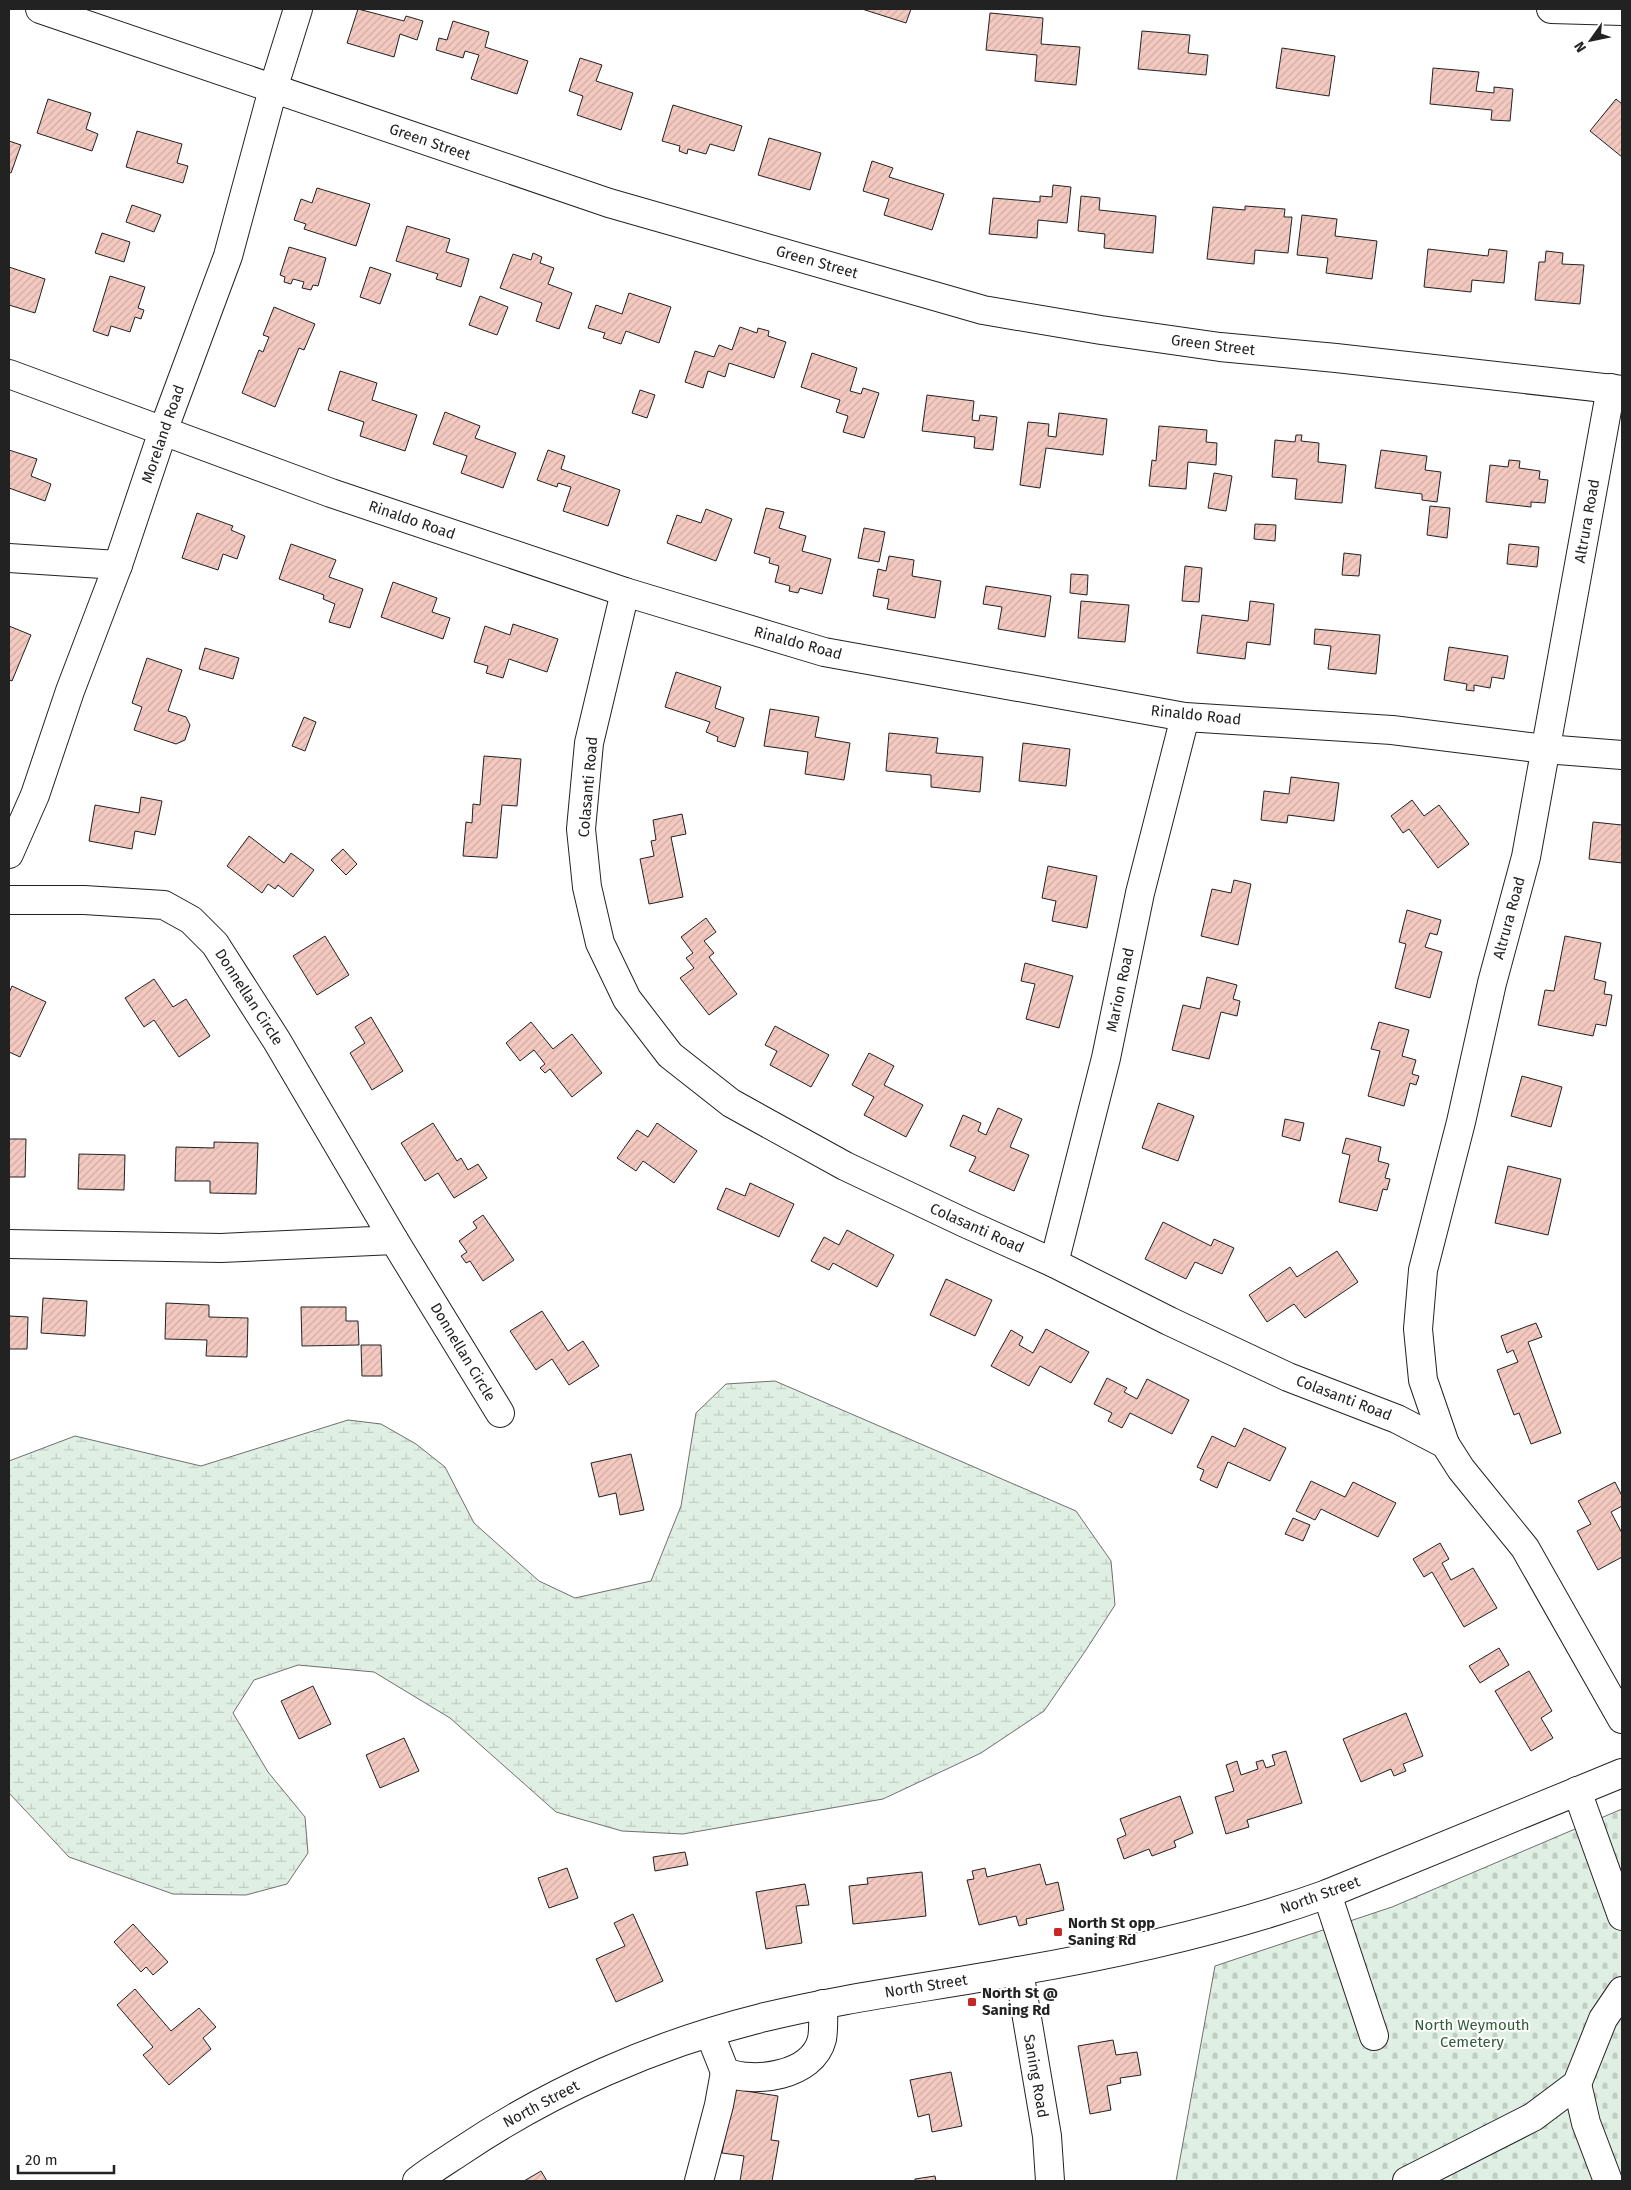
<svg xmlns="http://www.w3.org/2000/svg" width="1631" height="2190" font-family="'Fira Sans',sans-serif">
  <defs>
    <pattern id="wetland-marsh" width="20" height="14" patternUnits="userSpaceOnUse" patternTransform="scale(1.25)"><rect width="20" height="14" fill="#e0efe3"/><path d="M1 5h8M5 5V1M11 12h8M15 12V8" fill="none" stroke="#c0cdc2"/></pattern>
    <pattern id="cemetery-stones" width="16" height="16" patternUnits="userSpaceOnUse" patternTransform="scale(1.25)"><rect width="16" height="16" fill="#e0efe3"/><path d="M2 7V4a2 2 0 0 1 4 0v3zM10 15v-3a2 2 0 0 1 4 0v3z" fill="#c0cdc2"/></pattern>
    <pattern id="building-hatch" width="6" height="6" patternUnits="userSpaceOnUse" patternTransform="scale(1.25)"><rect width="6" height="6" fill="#f3c9c0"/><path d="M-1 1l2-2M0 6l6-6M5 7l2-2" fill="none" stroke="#d0aca5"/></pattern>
  </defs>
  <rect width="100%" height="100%" fill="#fff"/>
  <path fill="url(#wetland-marsh)" stroke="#6f6f6f" d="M775,1381L1076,1511L1111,1561L1115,1605L1086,1650L1044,1711L981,1753L883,1799L683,1834L622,1831L556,1812L450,1718L374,1672L298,1665L254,1680L233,1713L268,1772L305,1817L308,1853L287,1884L246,1895L173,1894L69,1857L9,1793V1461L75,1436L201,1466L348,1420L381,1424L416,1444L445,1467L474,1523L539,1581L575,1598L651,1581L681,1506L696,1413L726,1384Z"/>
  <path fill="url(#cemetery-stones)" stroke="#6f6f6f" d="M1622,1809V2181H1176L1215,1966L1392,1907Z"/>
  <g fill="url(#building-hatch)" stroke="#222">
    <path d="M358,9L404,21L406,16L423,21L417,40L400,34L394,57L347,43Z"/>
    <path d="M862,9H911L906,23Z"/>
    <path d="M990,13L1043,18L1041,44L1080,47L1076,85L1035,81L1037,55L986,50Z"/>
    <path d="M453,21L489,32L485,47L528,61L517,94L471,79L479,55L465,51L463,58L436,50L439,38L447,40Z"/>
    <path d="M1142,31L1190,35L1188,53L1208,55L1206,75L1138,69Z"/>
    <path d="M1282,48L1335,56L1329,96L1276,88Z"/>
    <path d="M580,58L602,65L596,81L633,93L621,130L577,115L583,96L569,91Z"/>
    <path d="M1433,68L1479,72L1476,91L1494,93V87L1513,89L1510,121L1491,120L1492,110L1430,104Z"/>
    <path d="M48,99L91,113L86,129L98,134L92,151L37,133Z"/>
    <path d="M1616,99L1622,104V157L1590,131Z"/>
    <path d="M673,105L742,126L734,151L710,144L706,154L688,149L687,154L679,151L680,146L662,141Z"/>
    <path d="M137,131L182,144L177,163L188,166L183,183L126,167Z"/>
    <path d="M769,138L821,153L810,190L758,175Z"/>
    <path d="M9,141L21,145L11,173L9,172Z"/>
    <path d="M872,161L893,168L889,177L944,194L932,230L884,215L889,199L863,191Z"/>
    <path d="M1053,185L1071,187L1067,223L1038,220L1037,238L989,234L993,198L1040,202V196L1052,197Z"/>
    <path d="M317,188L370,204L356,246L304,229L306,224L294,220L301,199L312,203Z"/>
    <path d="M1081,196L1100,198L1099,210L1156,216L1153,253L1104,248L1105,234L1078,231Z"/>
    <path d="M132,205L161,215L154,232L126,222Z"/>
    <path d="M1245,206L1285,209L1284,217H1292L1288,253L1255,250L1254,264L1207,259L1213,207L1245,210Z"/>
    <path d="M1302,215L1337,219L1335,236L1377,241L1372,279L1326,273L1328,258L1297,255Z"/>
    <path d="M407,226L450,239L446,252L469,259L461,287L436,279L438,274L396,261Z"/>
    <path d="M102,233L130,242L124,262L95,253Z"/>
    <path d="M289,247L326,258L318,286L313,285L311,290L302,288L304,282L293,279L291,284L284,282L285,277L280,275Z"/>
    <path d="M1428,249L1488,256L1489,249L1507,251L1504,283L1472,280L1471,292L1424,287Z"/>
    <path d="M1546,251L1563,253L1562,264L1584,265L1580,304L1535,300L1539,262H1545Z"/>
    <path d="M533,253L542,257L540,263L554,268L548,284L572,293L559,329L536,321L542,303L500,288L513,254L531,260Z"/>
    <path d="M9,267L45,279L35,313L9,305Z"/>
    <path d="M370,267L391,274L380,304L360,297Z"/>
    <path d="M110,276L145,287L138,308L144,310L141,319L135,317L130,332L111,326L108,336L93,331Z"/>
    <path d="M629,293L671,307L659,343L626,331L621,344L603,338L605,333L588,328L596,305L622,314Z"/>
    <path d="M480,296L508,307L497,335L469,325Z"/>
    <path d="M274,307L315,324L304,350L299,348L275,407L242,393L259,350L263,352L269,337L263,335Z"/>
    <path d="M740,327L757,333L758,328L769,331L768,336L786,342L774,378L729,363L725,377L708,371L703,388L685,382L695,351L714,357L719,345L732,350Z"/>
    <path d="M812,353L857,368L850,391L861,394L863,388L879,393L864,438L843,432L848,416L836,412L840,400L801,387Z"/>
    <path d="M340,371L377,383L372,400L417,415L405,451L360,436L364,422L328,410Z"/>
    <path d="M640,390L655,395L647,418L632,413Z"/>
    <path d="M927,395L974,401L972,420L979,421L980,415L997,417L993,450L974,448L975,437L922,431Z"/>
    <path d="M445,412L480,426L475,438L516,453L503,488L461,473L467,456L433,444Z"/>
    <path d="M1059,413L1107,419L1103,455L1046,448L1040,488L1020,485L1028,422L1049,424L1048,436L1056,437Z"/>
    <path d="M1159,426L1207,430L1206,442L1217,443L1216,465L1188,462L1186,489L1149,486L1152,460L1156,461Z"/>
    <path d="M1296,435H1302L1301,441L1319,443L1318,462L1346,465L1342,503L1295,499L1297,479L1272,477L1275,440L1295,442Z"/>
    <path d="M9,450L37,459L31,476L51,484L45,501L9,488Z"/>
    <path d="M548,450L565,456L561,469L620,490L608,526L563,511L571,487L558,483L557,487L537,480Z"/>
    <path d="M1381,450L1427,456L1425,470L1441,472L1437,502L1422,500V494L1375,488Z"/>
    <path d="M1509,460L1520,461L1519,468L1540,471L1539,479L1548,480L1545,503L1531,502V507L1486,502L1490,465L1508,467Z"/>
    <path d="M1214,473L1232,476L1226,511L1208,508Z"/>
    <path d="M1430,506L1450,508L1447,538L1427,535Z"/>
    <path d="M766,508L784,512L779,528L806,536L802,551L831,559L822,594L800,588L798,593L789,591L790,586L775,582L779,566L769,563L770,558L754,553Z"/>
    <path d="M706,509L732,519L716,561L667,543L677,515L701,523Z"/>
    <path d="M197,513L233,526L231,530L245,536L237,559L223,554L218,570L182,558Z"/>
    <path d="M1255,524L1276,525L1275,541L1254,539Z"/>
    <path d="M864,528L885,532L879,562L858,558Z"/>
    <path d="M291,544L336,560L329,577L363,589L350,628L329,622L335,604L323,599L324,595L279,579Z"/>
    <path d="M1509,544L1539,547L1537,567L1507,564Z"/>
    <path d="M1344,553L1361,555L1359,576L1342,575Z"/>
    <path d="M889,556L914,560L912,576L941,581L935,618L887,609L889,599L873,596L878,569L886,571Z"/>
    <path d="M1185,566L1202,568L1199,602L1182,601Z"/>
    <path d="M1071,574L1088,575L1087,595L1070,593Z"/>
    <path d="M393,582L437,598L432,612L450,618L443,639L381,617Z"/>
    <path d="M986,586L1051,596L1045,637L998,629L1002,607L983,604Z"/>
    <path d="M1081,601L1129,605L1125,642L1078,638Z"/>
    <path d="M1250,601L1274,604L1270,645L1247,642L1245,659L1197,653L1202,615L1248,621Z"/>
    <path d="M513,624L558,639L547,672L509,659L503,678L486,673L488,666L474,662L485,626L510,635Z"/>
    <path d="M9,626L31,635L12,681L9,680Z"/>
    <path d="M1315,629L1380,635L1376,674L1328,669L1331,646L1314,644Z"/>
    <path d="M1449,647L1508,656L1504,679L1492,677L1490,688L1474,685V691L1466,690L1467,684L1444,680Z"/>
    <path d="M205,648L239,658L233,679L199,669Z"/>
    <path d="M147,658L182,670L168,711L186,717L190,725L185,740L176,744L134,730L142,707L132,703Z"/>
    <path d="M676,672L721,687L715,708L744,718L735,747L717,741L718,737L706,732L710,722L665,707Z"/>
    <path d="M770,709L819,717L815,737L850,743L844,780L805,774L808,752L764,746Z"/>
    <path d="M304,717L316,722L305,751L292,746Z"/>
    <path d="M889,733L938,738L936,753L983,757L980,792L931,787V775L886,771Z"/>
    <path d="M1023,743L1070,749L1066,786L1019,781Z"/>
    <path d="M484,756L521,759L517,806L502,805L497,858L463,856L466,822L472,823L473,804L480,805Z"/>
    <path d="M1291,777L1339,783L1334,821L1288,815L1287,823L1261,820L1264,791L1289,794Z"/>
    <path d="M141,797L162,801L155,835L135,831L132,849L89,841L95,805L139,813Z"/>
    <path d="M1412,800L1424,816L1439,805L1469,844L1438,868L1409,829L1403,833L1391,816Z"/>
    <path d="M682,814L686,834L671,837L683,897L649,904L640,859L654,856L651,841L656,840L653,820Z"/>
    <path d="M1593,822L1622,825V863L1589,859Z"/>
    <path d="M249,836L284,863L291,853L314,870L293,897L278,885L275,889L268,884L262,893L227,866Z"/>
    <path d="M343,849L357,864L346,875L331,860Z"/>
    <path d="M1048,866L1097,876L1087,928L1052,921L1056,901L1042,898Z"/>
    <path d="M1234,880L1251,884L1238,945L1201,936L1212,889L1231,893Z"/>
    <path d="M1407,910L1441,920L1437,935L1430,933L1425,947L1442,952L1430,998L1395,988L1406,944L1399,942Z"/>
    <path d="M706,918L716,932L704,941L714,953L709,957L737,994L709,1015L680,978L694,968L686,958L693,953L681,937Z"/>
    <path d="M325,936L349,975L317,995L293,956Z"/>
    <path d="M1565,936L1601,943L1594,979L1606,982L1604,994L1612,995L1606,1026L1596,1024L1593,1036L1538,1025L1545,990L1554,991Z"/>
    <path d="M1025,963L1073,976L1059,1028L1026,1019L1035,984L1021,981Z"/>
    <path d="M1207,977L1237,985L1233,999L1240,1001L1237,1016L1221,1012L1209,1059L1172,1050L1183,1005L1200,1009Z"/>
    <path d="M154,979L173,1007L186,999L210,1036L179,1057L154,1020L144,1027L125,998Z"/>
    <path d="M12,986L46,1002L20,1057L9,1052V993Z"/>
    <path d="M371,1017L403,1071L372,1090L350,1053L365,1043L355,1027Z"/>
    <path d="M531,1022L553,1049L572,1034L602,1073L572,1097L550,1069L545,1073L540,1068L545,1064L534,1050L520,1061L506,1043Z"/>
    <path d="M1379,1022L1409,1030L1402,1056L1416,1060L1412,1074L1419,1076L1416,1085L1410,1083L1404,1106L1368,1096L1380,1051L1371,1049Z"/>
    <path d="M775,1026L829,1055L811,1087L770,1065L777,1051L765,1045Z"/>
    <path d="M869,1053L894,1066L884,1085L923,1105L906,1137L864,1115L874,1097L852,1085Z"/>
    <path d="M1522,1076L1562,1087L1551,1127L1511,1116Z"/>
    <path d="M1158,1103L1194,1116L1178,1161L1142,1148Z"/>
    <path d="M998,1108L1022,1119L1010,1147L1029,1155L1014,1191L969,1171L976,1157L950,1146L963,1115L981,1123L978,1131L986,1135Z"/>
    <path d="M1285,1119L1304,1123L1300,1141L1282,1136Z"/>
    <path d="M433,1123L457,1161L461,1158L468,1170L478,1164L487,1178L454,1198L438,1173L425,1181L401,1143Z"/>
    <path d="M657,1123L697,1151L674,1183L643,1161L636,1171L617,1158L637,1130L648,1137Z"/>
    <path d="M1346,1138L1381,1147L1378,1161L1389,1164L1385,1178L1390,1179L1387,1190L1383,1189L1377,1211L1339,1202L1350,1155L1342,1153Z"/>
    <path d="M9,1139H26L25,1177H9Z"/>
    <path d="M214,1142L258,1143L256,1194L210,1193V1181H175L176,1147L214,1148Z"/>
    <path d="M79,1154L125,1155L124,1190L78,1189Z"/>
    <path d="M1508,1166L1561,1179L1548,1235L1495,1223Z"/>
    <path d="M750,1183L794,1204L779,1237L717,1209L726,1188L745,1196Z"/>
    <path d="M483,1215L514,1260L483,1281L470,1261L466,1263L461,1256L467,1252L459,1241L477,1228L473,1222Z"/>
    <path d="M1163,1222L1211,1246L1214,1239L1234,1248L1222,1274L1195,1262L1186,1279L1145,1259Z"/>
    <path d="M847,1230L894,1255L877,1287L833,1263L829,1270L811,1261L824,1237L839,1245Z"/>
    <path d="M1337,1251L1358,1282L1305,1318L1294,1304L1267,1322L1249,1295L1290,1267L1297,1277Z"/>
    <path d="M946,1279L992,1300L975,1336L930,1315Z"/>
    <path d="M43,1298L87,1301L85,1336L41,1333Z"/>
    <path d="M166,1303L209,1305V1317L248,1318L247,1357L206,1356L207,1340L165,1339Z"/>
    <path d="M301,1307H346V1321H358L359,1345L302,1346Z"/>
    <path d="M542,1311L568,1351L583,1341L599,1366L569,1385L552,1359L536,1370L510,1331Z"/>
    <path d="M9,1316L28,1317L27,1349H9Z"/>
    <path d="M1536,1323L1542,1337L1528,1342L1561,1433L1531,1444L1519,1413L1514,1415L1497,1370L1518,1362L1513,1350L1507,1353L1501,1336Z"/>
    <path d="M1046,1329L1089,1352L1071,1383L1040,1366L1029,1386L991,1366L1011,1330L1023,1337L1019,1345L1033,1353Z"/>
    <path d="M361,1345H381L382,1376H362Z"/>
    <path d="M1107,1378L1127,1388L1124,1392L1137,1399L1147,1379L1189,1400L1172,1434L1130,1413L1122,1428L1108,1421L1112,1413L1094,1404Z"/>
    <path d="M1244,1428L1286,1448L1270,1481L1228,1462L1217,1488L1200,1480L1204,1470L1197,1467L1212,1436L1235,1447Z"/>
    <path d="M631,1454L644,1510L620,1515L616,1493L599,1497L591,1463Z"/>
    <path d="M1311,1481L1345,1497L1353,1482L1396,1503L1378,1537L1321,1509L1315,1520L1296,1511Z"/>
    <path d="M1615,1482L1622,1496V1506L1611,1512L1622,1533V1557L1598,1570L1577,1531L1591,1524L1578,1501Z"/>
    <path d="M1293,1518L1310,1525L1303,1541L1285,1534Z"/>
    <path d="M1440,1543L1449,1559L1442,1563L1451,1580L1473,1568L1497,1608L1464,1627L1432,1572L1424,1577L1413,1559Z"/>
    <path d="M1499,1648L1509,1665L1480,1683L1469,1666Z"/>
    <path d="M1529,1671L1552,1711L1541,1718L1553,1738L1531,1751L1495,1691Z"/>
    <path d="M313,1686L331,1724L299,1739L281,1701Z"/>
    <path d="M1406,1713L1423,1756L1403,1764L1406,1771L1394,1776L1391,1769L1361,1782L1343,1739Z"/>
    <path d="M404,1738L419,1771L380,1788L366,1755Z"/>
    <path d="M1286,1751L1302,1803L1247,1820L1249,1827L1226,1834L1215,1797L1234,1791L1226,1765L1237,1761L1241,1775L1258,1769L1256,1762L1263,1760L1266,1768L1275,1765L1272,1755Z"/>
    <path d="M1180,1796L1193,1833L1174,1841L1176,1847L1152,1856L1149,1849L1124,1859L1117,1839L1126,1835L1120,1819Z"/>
    <path d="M685,1852L688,1865L655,1871L653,1857Z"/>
    <path d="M1040,1864L1046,1885L1058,1882L1064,1910L1026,1919L1027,1924L1019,1926L1016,1916L979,1925L967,1880L974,1879L972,1871L985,1868L987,1877Z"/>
    <path d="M567,1868L578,1898L549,1908L538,1878Z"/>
    <path d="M922,1872L926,1916L853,1924L849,1886L868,1884L867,1878Z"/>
    <path d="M805,1884L809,1905L796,1906L802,1943L766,1949L756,1892Z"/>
    <path d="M633,1914L663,1981L616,2002L596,1959L625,1946L614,1923Z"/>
    <path d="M133,1924L168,1962L153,1975L146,1967L141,1972L114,1942Z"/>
    <path d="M135,1989L171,2031L199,2008L216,2027L203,2038L211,2049L169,2085L143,2055L153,2047L117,2005Z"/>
    <path d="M1113,2040L1116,2055L1137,2052L1141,2075L1120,2078L1121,2083L1107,2086L1111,2110L1090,2114L1078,2046Z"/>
    <path d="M951,2072L962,2126L932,2132L929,2114L918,2117L910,2080Z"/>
    <path d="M733,2089L778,2096L771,2140L779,2141L772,2181H740L744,2156L722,2153Z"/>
    <path d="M541,2171L547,2181H524Z"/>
    <path d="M935,2176L936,2181H915V2179Z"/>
  </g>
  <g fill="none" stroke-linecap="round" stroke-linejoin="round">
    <g stroke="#222" stroke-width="30">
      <g id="minor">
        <path d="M1551,9L1622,11"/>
        <path d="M9,374L331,493L625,592L824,652L1185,717L1392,730L1545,749L1622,755"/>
        <path d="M9,558L118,565"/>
        <path d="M625,592L589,743L581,829L587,887L600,943L627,999L670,1055L731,1103L845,1166L965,1223L1054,1263L1169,1321L1288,1377L1397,1419L1445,1444L1461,1469L1525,1548L1622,1719"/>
        <path d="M9,854L35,795L70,691L118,565L163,431L228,256L273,89L298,9"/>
        <path d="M9,900H84L164,905L191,920L215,944L277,1041L394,1240L221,1248L9,1244"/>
        <path d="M394,1240L500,1413"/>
        <path d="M1054,1263L1106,1058L1140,893L1185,717"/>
        <path d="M1445,1444L1423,1380L1418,1329L1423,1270L1461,1122L1492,983L1526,857L1611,388"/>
        <path d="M1577,1791L1622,1916"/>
        <path d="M1327,1894L1374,2036"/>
        <path d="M1019,1971L1047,2136L1050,2181"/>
        <path d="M710,2034L725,2072C754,2084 813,2076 822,2039C824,2028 823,2015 823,2004"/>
        <path d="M1577,2084L1586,2123L1608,2181"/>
        <path d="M417,2181C431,2170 446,2161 461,2151C550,2091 656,2044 761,2018C846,1997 932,1987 1018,1971C1123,1953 1227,1930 1327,1894L1622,1773"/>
        <path d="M699,2181L719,2105L725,2072"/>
        <path d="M1407,2181L1533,2117L1577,2084L1603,2019L1622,1991"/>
      </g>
    </g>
    <g stroke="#222" stroke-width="30">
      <path id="major" d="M40,9L609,203L983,310L1101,330L1220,347L1336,358L1622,390"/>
    </g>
    <use href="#minor" stroke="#fff" stroke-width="28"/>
    <use href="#major" stroke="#fff" stroke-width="28"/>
  </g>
  <g fill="#c62828" stroke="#fff" stroke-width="2">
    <rect x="1053" y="1927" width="10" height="10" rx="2.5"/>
    <rect x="967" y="1997" width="10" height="10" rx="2.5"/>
  </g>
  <g text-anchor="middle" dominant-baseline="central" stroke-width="4" stroke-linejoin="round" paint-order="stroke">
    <g font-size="15" fill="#222" stroke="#fff">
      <text transform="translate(430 142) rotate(19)">Green Street</text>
      <text transform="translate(817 262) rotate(16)">Green Street</text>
      <text transform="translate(1213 345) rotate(7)">Green Street</text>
      <text transform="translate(163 434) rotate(-71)">Moreland Road</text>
      <text transform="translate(412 520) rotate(19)">Rinaldo Road</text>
      <text transform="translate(1587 521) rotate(-80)">Altrura Road</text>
      <text transform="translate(798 643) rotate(15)">Rinaldo Road</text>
      <text transform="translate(1196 715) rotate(6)">Rinaldo Road</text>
      <text transform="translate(588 787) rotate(-85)">Colasanti Road</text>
      <text transform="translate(1509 918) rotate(-75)">Altrura Road</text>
      <text transform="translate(1120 990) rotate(-78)">Marion Road</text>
      <text transform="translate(249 997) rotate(57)">Donnellan Circle</text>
      <text transform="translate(977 1228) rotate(24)">Colasanti Road</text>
      <text transform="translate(463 1352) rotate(59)">Donnellan Circle</text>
      <text transform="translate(1344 1398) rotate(21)">Colasanti Road</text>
      <text transform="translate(1320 1895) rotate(-20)">North Street</text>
      <text transform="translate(926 1986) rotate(-9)">North Street</text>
      <text transform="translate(1036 2076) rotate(80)">Saning Road</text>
      <text transform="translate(541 2104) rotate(-28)">North Street</text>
    </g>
    <g font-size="15" font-weight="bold" fill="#222" stroke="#fff" text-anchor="start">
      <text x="1068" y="1923">North St opp<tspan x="1068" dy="17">Saning Rd</tspan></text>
      <text x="982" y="1993">North St @<tspan x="982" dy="17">Saning Rd</tspan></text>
    </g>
    <g font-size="15" fill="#2f5e38" stroke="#fff">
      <text x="1472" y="2025">North Weymouth<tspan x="1472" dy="17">Cemetery</tspan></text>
    </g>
  </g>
  <rect width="1631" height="2190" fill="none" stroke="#222222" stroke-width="20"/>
  <g transform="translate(1591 40) rotate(237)" stroke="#ffffff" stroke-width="4" paint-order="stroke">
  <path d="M0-4L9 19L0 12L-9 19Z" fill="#222222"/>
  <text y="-8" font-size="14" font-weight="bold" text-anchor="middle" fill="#222222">N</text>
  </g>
  <path d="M18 2165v8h96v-8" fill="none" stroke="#222222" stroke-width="2.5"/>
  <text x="25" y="2165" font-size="15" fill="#222222" stroke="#ffffff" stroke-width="4" paint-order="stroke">20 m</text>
</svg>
